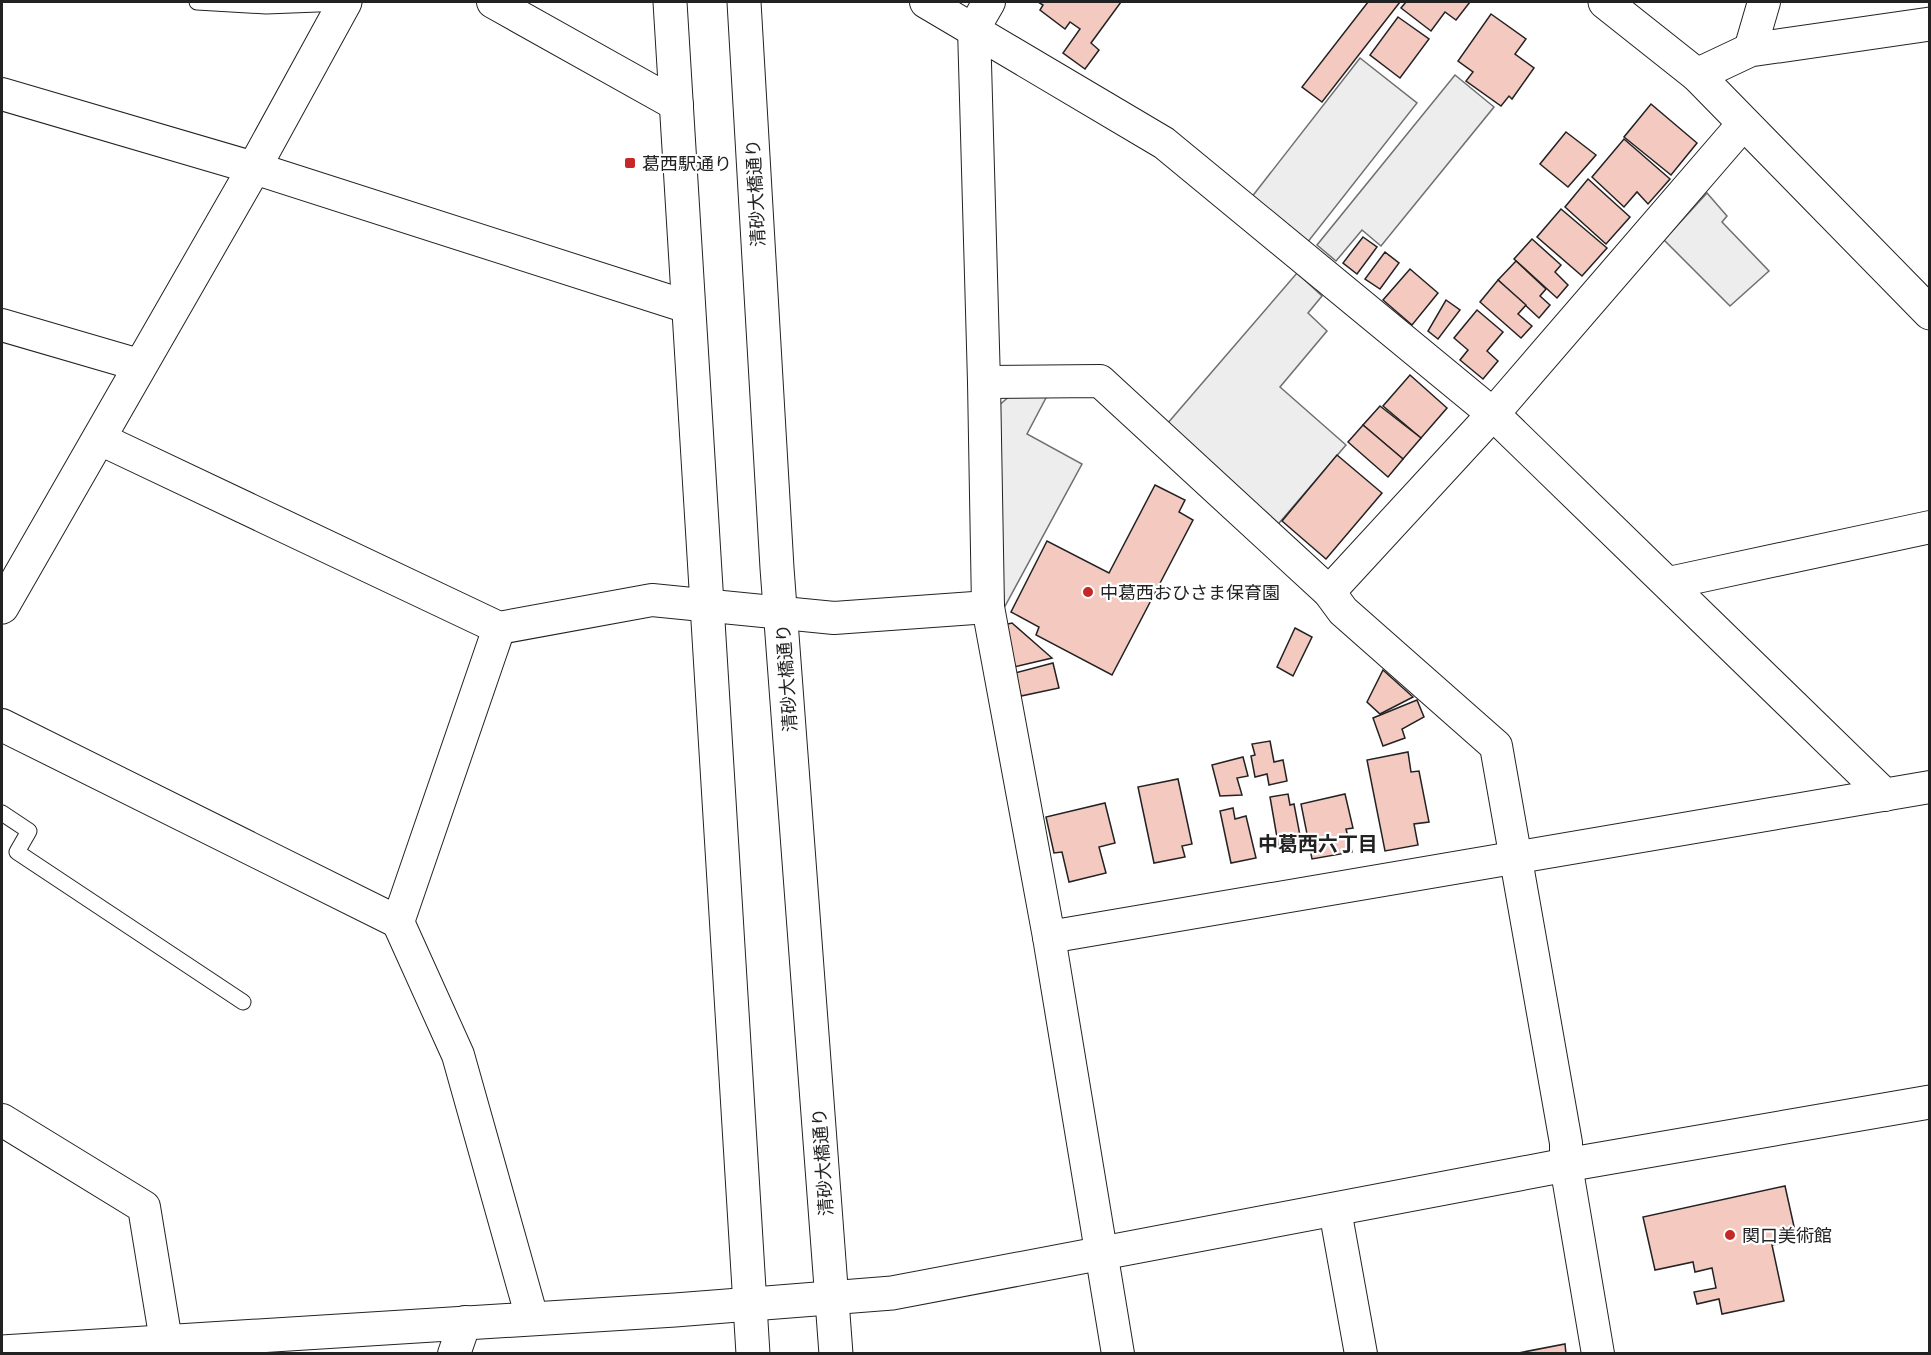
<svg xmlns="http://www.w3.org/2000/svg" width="1931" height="1355" font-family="'Golos Text','Noto Sans JP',sans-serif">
  <rect width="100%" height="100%" fill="#fff"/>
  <g fill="#ededed" stroke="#6f6f6f" stroke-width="1.5">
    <path d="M1360,58L1417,103L1307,243L1251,198Z"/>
    <path d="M1455,75L1494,107L1381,246L1362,230L1336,261L1317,245Z"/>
    <path d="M1707,193L1727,216L1722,222L1769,271L1730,306L1664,240Z"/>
    <path d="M1297,273L1322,296L1308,313L1327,331L1280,387L1346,445L1274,529L1161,431Z"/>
    <path d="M1012,394H1048L1027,434L1082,464L1004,608L996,408Z"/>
  </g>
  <g fill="#f3c9c0" stroke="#222" stroke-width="1.5">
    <path d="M1038,2H1121L1091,43L1099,50L1085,69L1063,53L1080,29L1070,22L1065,29L1040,10L1043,5Z"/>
    <path d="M1368,2H1400L1322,102L1302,87Z"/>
    <path d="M1406,2H1470L1456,20L1445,12L1431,31L1401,8Z"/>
    <path d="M1491,14L1526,39L1515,54L1534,68L1512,99L1509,96L1501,106L1466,81L1473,72L1458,61Z"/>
    <path d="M1398,17L1429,39L1400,78L1370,55Z"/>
    <path d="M1651,104L1697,143L1671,175L1624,137Z"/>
    <path d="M1566,132L1596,155L1568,187L1540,164Z"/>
    <path d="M1624,139L1670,179L1648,204L1637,192L1624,207L1592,177Z"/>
    <path d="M1588,179L1630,217L1606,244L1565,207Z"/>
    <path d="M1561,209L1607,248L1582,276L1537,237Z"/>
    <path d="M1363,237L1377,247L1357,274L1343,263Z"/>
    <path d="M1532,239L1561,265L1555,272L1568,285L1557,298L1514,259Z"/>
    <path d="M1385,252L1399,263L1380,289L1365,279Z"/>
    <path d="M1516,261L1546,289L1540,296L1550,305L1539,318L1498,280Z"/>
    <path d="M1410,269L1438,293L1412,325L1383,300Z"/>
    <path d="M1498,280L1526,305L1518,314L1532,326L1521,338L1480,302Z"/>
    <path d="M1446,300L1460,310L1438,339L1428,331Z"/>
    <path d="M1477,310L1503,332L1487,351L1498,361L1483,379L1460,360L1468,350L1454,338Z"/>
    <path d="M1410,375L1447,408L1421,438L1383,406Z"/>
    <path d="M1380,406L1421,438L1403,459L1363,425Z"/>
    <path d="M1363,425L1403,459L1388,477L1348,442Z"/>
    <path d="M1337,455L1382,493L1326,559L1282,521Z"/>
    <path d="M1155,485L1185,500L1179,512L1193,520L1112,675L1036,635L1039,627L1011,612L1047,541L1109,573Z"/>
    <path d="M1012,623L1052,658L1014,667L1003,625Z"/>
    <path d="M1295,628L1312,637L1293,676L1277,667Z"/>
    <path d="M1053,663L1059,688L1021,696L1015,673Z"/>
    <path d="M1383,670L1413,697L1380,714L1367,702Z"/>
    <path d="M1417,700L1424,717L1402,729L1405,738L1383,746L1373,718Z"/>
    <path d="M1270,741L1274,762L1283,760L1287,781L1269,785L1267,774L1255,777L1251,756L1255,755L1252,744Z"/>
    <path d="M1408,752L1411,772L1419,771L1429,822L1414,824L1418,845L1385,851L1367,760Z"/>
    <path d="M1243,757L1248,776L1237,778L1242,795L1220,796L1212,765Z"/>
    <path d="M1178,779L1192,844L1182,846L1185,857L1154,863L1138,787Z"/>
    <path d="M1288,794L1290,805L1294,804L1302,846L1279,849L1270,797Z"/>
    <path d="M1345,794L1353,828L1346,829L1352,852L1312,859L1301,804Z"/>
    <path d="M1105,803L1115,843L1099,847L1106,873L1069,882L1062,852L1054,853L1046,817Z"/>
    <path d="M1233,808L1235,819L1246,816L1256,858L1231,863L1220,811Z"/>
    <path d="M1785,1186L1797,1240L1772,1245L1784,1301L1722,1314L1719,1299L1697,1304L1694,1292L1716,1288L1712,1268L1695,1272L1693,1262L1655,1270L1643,1217Z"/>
    <path d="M1565,1344L1566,1354H1513Z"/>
  </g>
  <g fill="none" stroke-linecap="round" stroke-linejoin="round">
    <g stroke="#222" stroke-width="17">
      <g id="service">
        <path d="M197,2L266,6L344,3"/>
        <path d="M2,813L29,831L17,852L243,1002"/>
      </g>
    </g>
    <g stroke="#222" stroke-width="34">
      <g id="minor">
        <path d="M493,2L677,105"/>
        <path d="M926,2L1164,143L1493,414L1885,795"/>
        <path d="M989,2L974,28L984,382L988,607L1049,937L1118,1354"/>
        <path d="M1750,50L1764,2"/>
        <path d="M2,94L254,168L688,307"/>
        <path d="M2,325L139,365"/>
        <path d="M984,382L1100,381L1329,592L1343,611L1496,746L1566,1143V1165L1598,1354"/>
        <path d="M100,439L499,628L652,600L834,618L988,607"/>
        <path d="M1669,583L1930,527"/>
        <path d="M1329,592L1493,414L1744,123"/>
        <path d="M2,725L398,922L458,1055L532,1318"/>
        <path d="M398,922L499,628"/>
        <path d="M1049,937L1930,787"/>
        <path d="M2,1120L144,1207L166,1341L164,1354"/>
        <path d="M1335,1210L1361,1354"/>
        <path d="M454,1354L465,1322"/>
      </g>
    </g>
    <g stroke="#222" stroke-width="35">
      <g id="tertiary">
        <path d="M1605,2L1697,75L1930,313"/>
        <path d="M1697,75L1750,50L1930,24"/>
        <path d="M2,607L254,168L345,2"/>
        <path d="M2,1352L675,1310L892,1293L1566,1165L1930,1102"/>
      </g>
    </g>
    <g stroke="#222" stroke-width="35">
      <g id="secondary">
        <path d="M670,2L753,1354"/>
        <path d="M744,2L777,568L836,1354"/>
      </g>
    </g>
    <use href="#service" stroke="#fff" stroke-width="15"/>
    <use href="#minor" stroke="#fff" stroke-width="32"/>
    <use href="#tertiary" stroke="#fff" stroke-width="33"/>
    <use href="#secondary" stroke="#fff" stroke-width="33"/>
  </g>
  <g fill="#c62828" stroke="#fff" stroke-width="2">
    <rect x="624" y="157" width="12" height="12" rx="3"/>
    <circle cx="1088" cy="592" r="6"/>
    <circle cx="1730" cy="1235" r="6"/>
  </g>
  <g text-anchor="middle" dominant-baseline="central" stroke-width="4.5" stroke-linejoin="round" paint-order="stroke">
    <g font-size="18" fill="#222" stroke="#fff" text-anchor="start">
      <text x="642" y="163">葛西駅通り</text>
      <text x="1100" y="592">中葛西おひさま保育園</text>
      <text x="1742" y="1235">関口美術館</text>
    </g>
    <g font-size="18" fill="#222" stroke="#fff">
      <text transform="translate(755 193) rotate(-93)">清砂大橋通り</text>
      <text transform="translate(786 678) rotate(-94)">清砂大橋通り</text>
      <text transform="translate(822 1162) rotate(-94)">清砂大橋通り</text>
    </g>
    <g font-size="20" font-weight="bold" fill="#222" stroke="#fff">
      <text x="1318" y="843">中葛西六丁目</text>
    </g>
  </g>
  <rect width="1931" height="1355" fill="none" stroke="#222222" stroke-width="6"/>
</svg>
